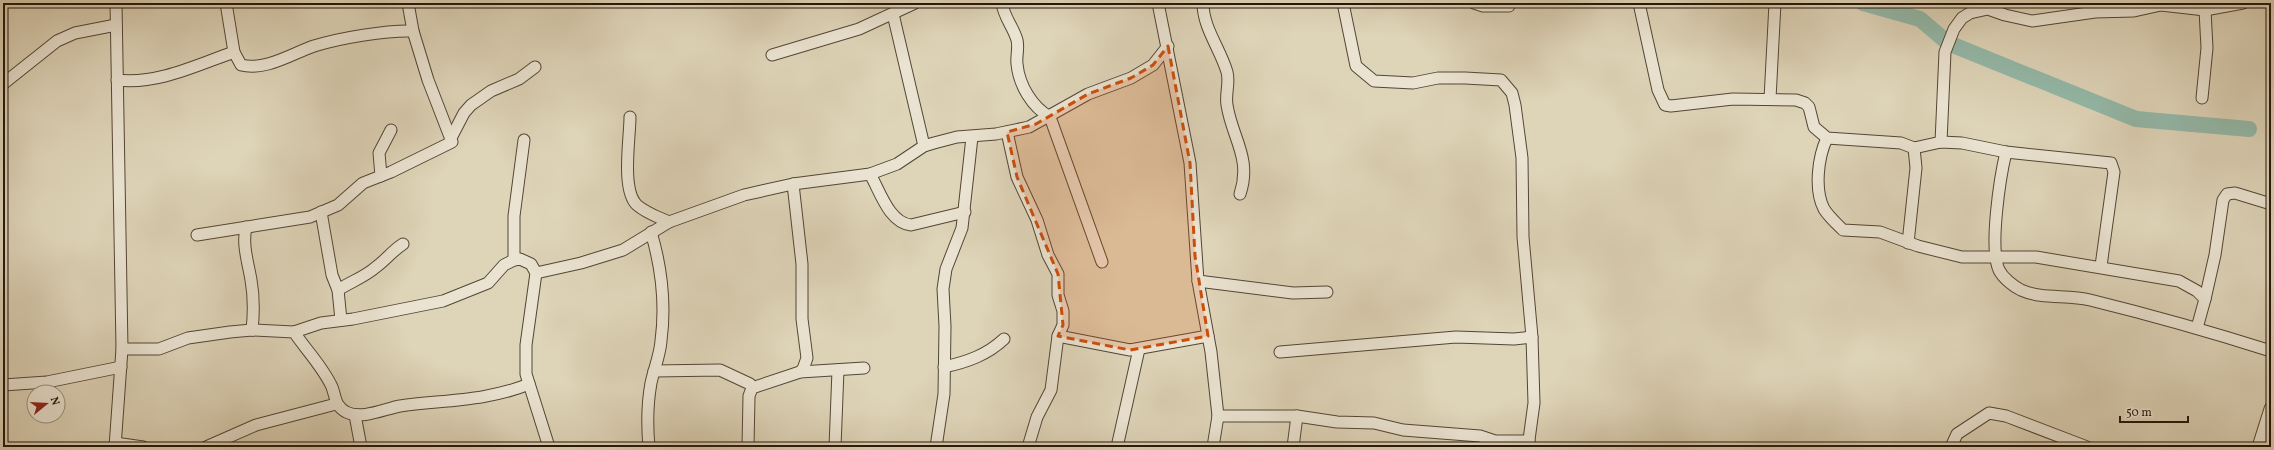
<svg xmlns="http://www.w3.org/2000/svg" width="2274" height="450" font-family="Vollkorn,serif">
  <rect width="100%" height="100%" fill="#ded4b8"/>
  <filter id="stains"><feTurbulence type="fractalNoise" baseFrequency=".005" numOctaves="4"/><feColorMatrix values="0 0 0 0 .2 0 0 0 0 .09 0 0 0 0 .02 0 0 0 .5 -.17"/></filter>
  <radialGradient id="worn" r=".72"><stop offset=".6" stop-color="#630" stop-opacity="0"/><stop offset="1" stop-color="#630" stop-opacity=".3"/></radialGradient>
  <g fill="none" stroke-linecap="round" stroke-linejoin="round">
    <path stroke="#94b9a9" stroke-width="16" d="M1863,3L1920,19L1948,43L2136,119L2249,129"/>
    <g stroke="#524636" stroke-width="13">
      <g id="minor">
        <path d="M226,3L234,52L241,65C266,71 291,54 314,46C340,38 387,30 413,31"/>
        <path d="M1002,3C1004,18 1013,26 1017,40C1019,48 1016,56 1017,64C1019,85 1032,107 1050,117L1102,262"/>
        <path d="M1158,3L1190,163L1198,281L1211,352L1218,416L1213,447"/>
        <path d="M1203,3C1203,28 1220,48 1227,72C1230,83 1225,94 1227,105C1232,138 1252,158 1240,194"/>
        <path d="M1343,3L1356,66L1374,81L1413,83L1438,78H1465L1501,80L1512,93L1515,105L1522,158L1523,237L1532,337L1534,403L1528,447"/>
        <path d="M1474,3L1483,6H1509"/>
        <path d="M1639,3L1658,90L1665,105L1671,106L1733,99L1796,100L1805,103L1809,107L1814,127L1827,138L1901,143L1914,148L1941,142L1962,143L2006,152L2111,163L2114,172L2101,266"/>
        <path d="M893,14L924,146"/>
        <path d="M772,55L859,29L915,3"/>
        <path d="M117,80C157,85 197,65 234,52"/>
        <path d="M3,84L57,41L75,33L116,25"/>
        <path d="M2202,98L2207,48L2205,10"/>
        <path d="M1770,99L1775,3"/>
        <path d="M630,117C630,138 621,190 637,205C646,213 658,217 669,222"/>
        <path d="M1007,132L1017,177L1037,220L1048,255L1058,274V295L1063,311V325L1058,336L1051,390L1037,417L1028,447"/>
        <path d="M451,138L464,113L471,105L491,91L519,79L535,67"/>
        <path d="M1827,138C1818,157 1814,190 1824,209C1829,217 1837,224 1843,230L1880,232L1918,246L1962,257H2036L2179,281L2197,291L2205,299L2197,328"/>
        <path d="M1941,142L1945,52L1954,29L1962,18L1970,13L1988,9L2005,15L2032,21L2095,12L2134,11L2161,5L2205,10L2243,3"/>
        <path d="M2006,152C2000,177 1989,248 1999,270C2003,278 2013,286 2021,290C2043,300 2067,294 2090,300C2151,315 2211,332 2271,351"/>
        <path d="M870,174C880,191 889,223 911,225L965,212"/>
        <path d="M381,176L379,153L391,130"/>
        <path d="M793,184L802,264V319L807,358L803,369L800,372"/>
        <path d="M321,212L332,275L338,290L341,320"/>
        <path d="M246,227C242,245 248,262 251,280C254,297 254,312 252,330"/>
        <path d="M197,235L310,217L338,205L363,183L391,172L452,142L428,80L413,31L408,3"/>
        <path d="M1908,243L1916,168L1914,148"/>
        <path d="M514,260V216L524,140"/>
        <path d="M536,273L581,263L623,250L669,222L744,195L793,184L870,174L897,164L924,146L934,143L957,137L996,134L1029,127L1088,94L1131,78L1153,65L1168,46"/>
        <path d="M1198,281L1293,293L1327,292"/>
        <path d="M338,290C350,282 365,277 376,267C386,260 392,251 403,244"/>
        <path d="M2205,299L2215,255L2223,200L2227,194L2235,193L2271,204"/>
        <path d="M294,332L321,323L353,319L443,301L488,283L504,265L514,260L520,259L531,264L536,273L526,345V374L549,447"/>
        <path d="M1058,336L1130,350L1208,336"/>
        <path d="M122,349H159L188,338L230,332L252,330L294,332C306,350 323,367 332,387C336,398 335,406 346,412C362,420 384,409 400,406C444,400 488,401 529,384"/>
        <path d="M1280,352L1456,337L1514,339L1532,337"/>
        <path d="M944,367C967,362 987,355 1004,339"/>
        <path d="M654,371L720,370L750,384"/>
        <path d="M3,385L47,382L121,367"/>
        <path d="M355,415L361,447"/>
        <path d="M1218,416H1297L1337,422L1374,423L1403,430L1480,436L1495,441H1529"/>
        <path d="M115,443L143,447"/>
        <path d="M115,447L122,349L116,3"/>
        <path d="M206,447L256,425L336,404"/>
        <path d="M649,447C647,425 647,405 651,383C654,369 660,355 661,341C666,303 662,269 651,232"/>
        <path d="M748,447L749,396L752,388L800,372L864,368"/>
        <path d="M835,447L838,370"/>
        <path d="M936,447L944,394L945,326L943,289L946,269L962,228L972,137"/>
        <path d="M1117,447L1139,349"/>
        <path d="M1293,447L1297,416"/>
        <path d="M1951,447L1957,434L1989,413L2006,416L2087,447"/>
      </g>
    </g>
    <g stroke="#524636" stroke-width="15">
      <path id="tertiary" d="M2259,447L2271,409"/>
    </g>
    <use href="#minor" stroke="#eae3d1" stroke-width="11"/>
    <use href="#tertiary" stroke="#eae3d1" stroke-width="13"/>
  </g>
  <path fill="#cb4f0c" fill-opacity="0.2" stroke="#cb4f0c" stroke-width="3" stroke-dasharray="8 5" stroke-linejoin="round" d="M1168,46L1190,163L1195,256L1208,336L1130,350L1058,336L1063,325L1058,274L1017,177L1007,132L1036,124L1088,94L1131,78L1153,65Z"/>
  <rect width="2274" height="450" fill="none" stroke="#ded4b8" stroke-width="16"/>
  <rect x="4" y="4" width="2266" height="442" fill="none" stroke="#24160a" stroke-width="2"/>
  <rect x="8" y="8" width="2258" height="434" fill="none" stroke="#24160a"/>
  <g transform="translate(46 404) rotate(72)"><circle r="19" fill="#eae3d1" stroke="#9b9181"/>
  <path d="M0-3L7 15L0 10L-7 15Z" fill="#8f2418"/>
  <text y="-6" font-size="11" font-weight="bold" text-anchor="middle" fill="#24160a">N</text>
  </g>
  <path d="M2120 416v6h68v-6" fill="none" stroke="#24160a" stroke-width="2"/>
  <text x="2126" y="416" font-size="12" fill="#24160a" stroke="#eae3d1" stroke-width="3" paint-order="stroke">50 m</text>
  <rect width="100%" height="100%" filter="url(#stains)"/>
  <rect width="100%" height="100%" fill="url(#worn)"/>
</svg>
